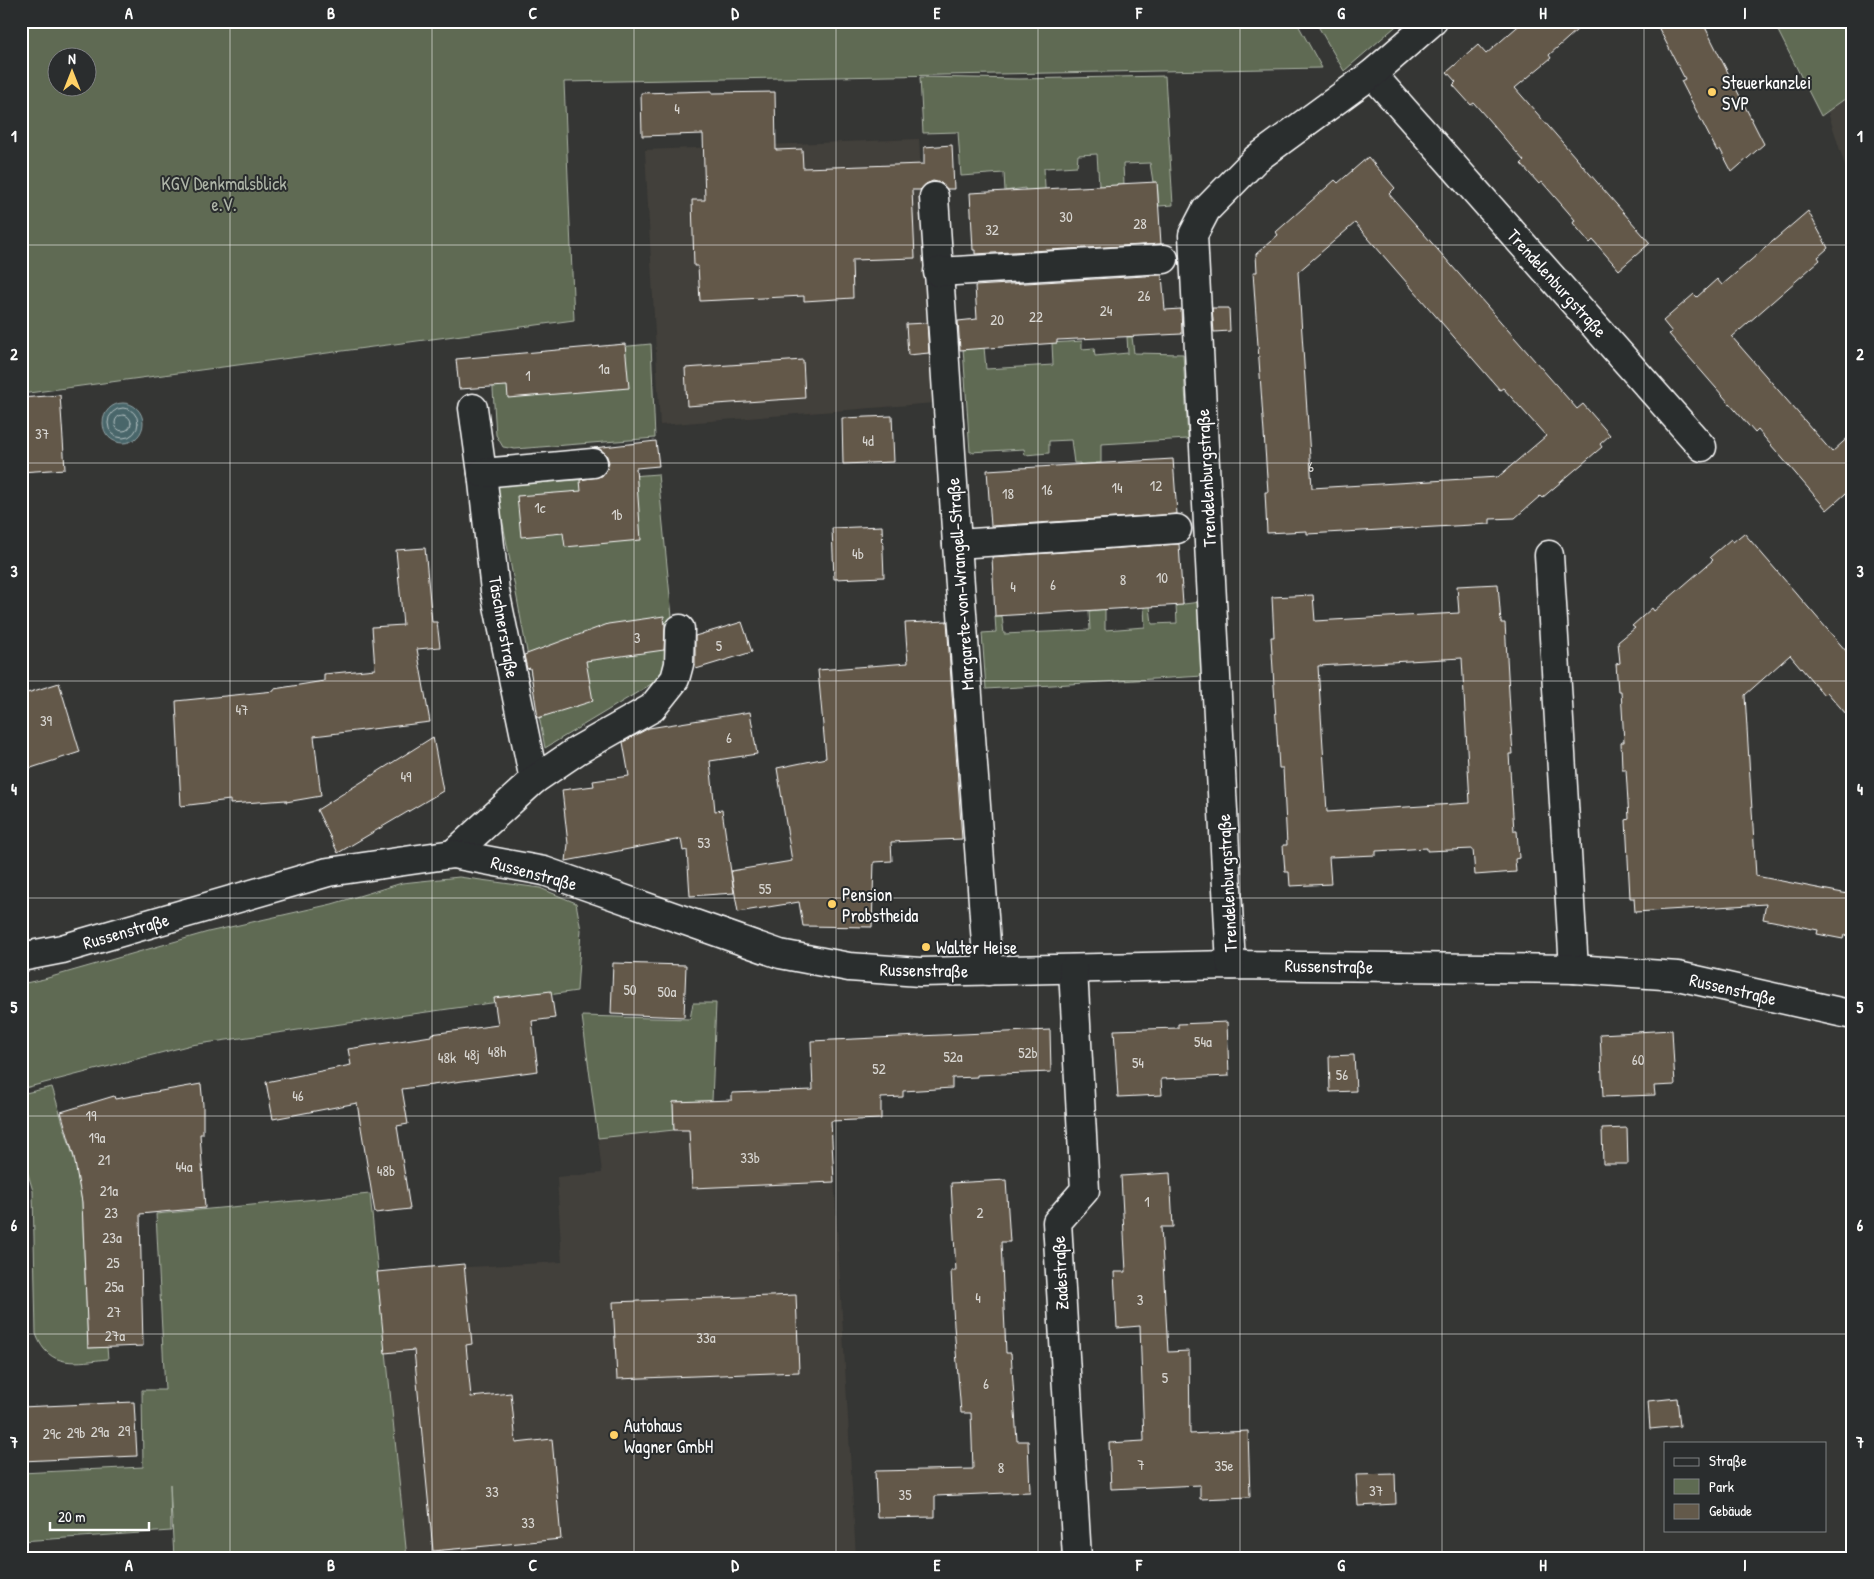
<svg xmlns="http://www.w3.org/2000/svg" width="1874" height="1579" font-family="'Patrick Hand',sans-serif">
  <rect width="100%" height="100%" fill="#353634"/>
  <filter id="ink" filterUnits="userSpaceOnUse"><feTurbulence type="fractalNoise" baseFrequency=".02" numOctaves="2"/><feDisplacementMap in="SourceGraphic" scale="10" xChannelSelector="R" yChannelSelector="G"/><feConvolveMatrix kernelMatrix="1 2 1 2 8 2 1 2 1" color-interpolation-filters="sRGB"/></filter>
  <g filter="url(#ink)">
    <g fill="#43403b">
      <path d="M1853,93V183L1847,172L1828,112Z"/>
      <path d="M919,139L934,403L660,425L645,150Z"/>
      <path d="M831,1124L856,1558H407L377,1272L562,1262L557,1177L602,1173L598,1138L674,1130Z"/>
    </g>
    <g fill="#5e6b52" stroke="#aeb5a8" fill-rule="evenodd">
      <path d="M21,21H1296L1322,68L564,82L574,320L21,394ZM58,58H88V88H58Z"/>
      <path d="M1315,21H1402L1344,71Z"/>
      <path d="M1773,21H1853V93L1821,116Z"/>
      <path d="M1165,76L1173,205L1159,206L1157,182H1153L1150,163L1123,164L1124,184H1117L1118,199L1100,200L1097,154L1078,155L1077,166L1044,168L1048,244H1066V253L1030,254L1025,188L1005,191L1004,173L961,176L958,132L923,133L920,77L1019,79Z"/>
      <path d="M1127,337H1132L1134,353L1183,354L1188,439L1101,444V463H1096V466H1080V463H1074L1071,440L1049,441V453L1025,455L1024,449L970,452L963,348L984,347L986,369L1053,365L1052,343L1082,341V349L1094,348L1095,356L1128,353Z"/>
      <path d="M651,344L655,438L515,449L503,447L496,435L491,359Z"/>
      <path d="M658,474L673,627L669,663L658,680L545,748L496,486Z"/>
      <path d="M1200,602L1203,676L986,689L982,633L996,632L995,616H1002L1004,634L1090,630L1089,611L1105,609V630L1145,627L1144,607L1150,606L1152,624L1177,623L1176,605Z"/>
      <path d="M459,877L540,888L576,903L581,930L577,991L191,1045L21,1089V984L44,979L208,932L332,904L402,883Z"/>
      <path d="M693,1003H716L712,1101L673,1102L674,1130L598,1138L582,1016L690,1019Z"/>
      <path d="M52,1087L75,1162L82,1202L88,1348L107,1347L108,1359C77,1362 49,1370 36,1334L33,1191L21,1150V1094Z"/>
      <path d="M370,1194L407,1558H174L170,1484L171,1531L21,1541V1473L143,1467L142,1390H165L156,1214Z"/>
    </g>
    <circle fill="#48666a" stroke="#91a3a6" cx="123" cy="423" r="20"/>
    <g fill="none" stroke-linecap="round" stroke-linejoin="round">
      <g stroke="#b6c2c3" stroke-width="1">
        <circle cx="123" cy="423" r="15"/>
        <circle cx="123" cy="423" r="8"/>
      </g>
    </g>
    <g fill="#63594a" stroke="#fff" fill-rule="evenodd">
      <path d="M1524,21H1587L1549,55L1551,58L1515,88L1650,243L1619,270L1593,240L1590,243L1573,223L1575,220L1542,182L1539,184L1521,164L1524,161L1474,103L1471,105L1453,85L1456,82L1447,72L1478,45L1486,54Z"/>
      <path d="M1655,21H1702L1713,43L1764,144L1732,172L1720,149L1717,151L1681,81L1685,79Z"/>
      <path d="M712,91V93L775,92L776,150L802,149L803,168L924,164V147L952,145L954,189H947L941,183L933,181L926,184L920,190H912L915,258L852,260L853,298L804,301V296L700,301L698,266H694L692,200H705L703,134L642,136L641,93Z"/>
      <path d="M1368,157L1395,188L1389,194L1577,409L1583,404L1610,435L1600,444L1602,447L1575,470L1542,498L1540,496L1515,518L1490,519V524L1307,534V531L1267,533L1265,492H1268L1253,272H1257L1256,254L1278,235L1276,232L1302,209L1335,180L1338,183ZM1355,223L1500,390L1503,388L1546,436L1498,477L1312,488L1298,272Z"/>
      <path d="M1157,182L1161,244L975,254V250H973L970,193L1117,185V184Z"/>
      <path d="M1808,211L1828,248L1818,257L1820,260L1732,337L1832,452L1853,433V487L1827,510L1758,430L1755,433L1703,373L1669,334L1672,332L1663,321L1694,294L1697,297L1717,279L1722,285Z"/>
      <path d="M1162,275L1165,310L1181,309L1182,334L1057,340V343L960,350L958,321L977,319L975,286Z"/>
      <path d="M1212,308H1229L1230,331L1214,332Z"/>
      <path d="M927,323L929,353L908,355L906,324Z"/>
      <path d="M625,344L629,388L508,398L507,386L459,389L456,359Z"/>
      <path d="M803,360L805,398L687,406L685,368Z"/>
      <path d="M60,395L65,469L21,472V398Z"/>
      <path d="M892,416L894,462L843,464L842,418Z"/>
      <path d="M656,441L659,466L636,468L641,540L565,547L563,533L521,537L517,496L581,491L580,480L602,476L607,469L609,462L606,454L600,449L594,448Z"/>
      <path d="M1173,459L1177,514L991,526L987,470Z"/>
      <path d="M882,526L884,577L834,579L832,528Z"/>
      <path d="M1744,533L1853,659V722L1827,692L1824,695L1790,655L1745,695L1756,876L1853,895V937L1844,935L1843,939L1817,934L1818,930L1763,919L1766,904L1635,912L1634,898H1630L1626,820L1629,819L1626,769H1622L1621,742H1624L1621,691H1618L1616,664L1620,663L1618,642L1635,628L1632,626L1652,608L1654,611L1713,560L1710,557L1731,539L1733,542Z"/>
      <path d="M1179,544L1183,605L995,616L992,557Z"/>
      <path d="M425,548L432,622H437L440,647L417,649L430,722L314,736L321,796L286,802V800L230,804V800L181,806L176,701L274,691V689L324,681V674L375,669L372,627L403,625L396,550Z"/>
      <path d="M1498,584L1501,623H1505L1511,727L1513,754H1509L1514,831H1517L1519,858L1515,859L1516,872L1475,875L1473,849L1427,851V848L1376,851V855L1329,857L1331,884L1290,886L1289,872H1285L1283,845H1287L1283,768H1279L1271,637H1274L1272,597L1313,595L1315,621L1459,613L1457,586ZM1462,658L1470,803L1327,812L1318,666Z"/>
      <path d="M664,616L665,626L664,650L586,661L593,701L538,718L530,668L527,669L524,655L608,624Z"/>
      <path d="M947,621L962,839L891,842L892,861L874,862L872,927L803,926L799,902L738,912L731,871L792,861L777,768L826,758L818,670L908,663L905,623Z"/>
      <path d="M742,622L752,652L696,669L695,664V636Z"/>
      <path d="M59,683L80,752L28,769L21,746V695Z"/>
      <path d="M750,712L757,754L710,761L715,811L722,810L734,893L690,896L687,850L683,851L681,839L566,861L568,844L562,790L594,786L593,781L629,776L623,742L649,728Z"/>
      <path d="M433,737L443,791L338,853L317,810Z"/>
      <path d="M613,963L686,965L684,1017L611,1014Z"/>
      <path d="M551,991L555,1018L532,1021L538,1071L402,1089L408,1124L397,1126L410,1209L375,1213L357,1103L273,1119L266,1082L351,1065L348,1049L431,1036V1034L498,1025L494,998Z"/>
      <path d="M1227,1022L1229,1076L1161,1079L1162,1095L1118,1097L1114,1030L1178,1028V1024Z"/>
      <path d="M1050,1030L1051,1072L977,1075V1077L952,1078V1088L903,1091V1097L881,1098V1119L831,1121L834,1182L692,1188L689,1130H674L673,1102L732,1100V1093L813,1090L811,1041Z"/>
      <path d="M1672,1030L1675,1085L1654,1086L1655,1095L1603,1097L1600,1034Z"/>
      <path d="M1354,1055L1356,1091L1330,1092L1329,1056Z"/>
      <path d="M201,1084L203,1105V1134H200L205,1208L140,1214L143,1346L88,1348L82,1202L74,1157L61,1112L114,1096L115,1099Z"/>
      <path d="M1627,1128L1628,1164H1603L1602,1129Z"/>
      <path d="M1170,1173L1173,1227H1161L1168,1352L1189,1351L1190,1434L1248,1431L1250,1497L1200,1499V1485L1111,1489L1109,1443L1144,1441L1140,1326L1117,1328L1114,1272H1126L1121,1176Z"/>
      <path d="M1006,1180L1010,1242H1001L1006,1353H1011L1017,1441H1028L1030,1492L935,1496V1517L877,1518L875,1471L973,1469L971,1413H961L954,1326L951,1271H956L951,1183Z"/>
      <path d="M464,1264L472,1344L466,1345L471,1397L511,1393L516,1443L552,1439L561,1539L433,1551L414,1350L385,1353L377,1272Z"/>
      <path d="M796,1295L799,1372L617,1379L613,1302Z"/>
      <path d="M1677,1398L1680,1426L1650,1429L1648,1401Z"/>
      <path d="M134,1402L137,1456L21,1461V1407Z"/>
      <path d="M1395,1474L1396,1504L1358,1506L1356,1475Z"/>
    </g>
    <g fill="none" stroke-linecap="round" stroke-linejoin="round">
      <g stroke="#fff" stroke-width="31">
        <g id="street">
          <path d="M1372,74L1702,447"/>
          <path d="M934,197L957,544L988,971"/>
          <path d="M938,272L1164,259"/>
          <path d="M473,408L482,473L495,591L534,780"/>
          <path d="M482,473L593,463"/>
          <path d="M957,544L1177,529"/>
          <path d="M1549,555L1574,969"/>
          <path d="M453,854L534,780L578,750L652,708L675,679L679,664L680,629"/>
          <path d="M21,957L62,949L328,872L453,854L544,871L780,954L849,967L920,972L1231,965L1574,969L1678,976L1853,1015"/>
          <path d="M1231,965L1193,235L1206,210L1256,159L1372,74L1433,21"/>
          <path d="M1073,969L1085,1190L1057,1222L1077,1558"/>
        </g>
      </g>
      <use href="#street" stroke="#2a2d2e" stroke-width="28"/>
    </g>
  </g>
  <path fill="none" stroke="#fff" stroke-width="1" stroke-opacity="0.55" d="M230,21V1558M432,21V1558M634,21V1558M836,21V1558M1038,21V1558M1240,21V1558M1442,21V1558M1644,21V1558M21,245H1853M21,463H1853M21,681H1853M21,898H1853M21,1116H1853M21,1334H1853"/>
  <g fill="#ffd166" stroke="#2a2d2e" stroke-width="2">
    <circle cx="1712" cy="92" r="5"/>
    <circle cx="832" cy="904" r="5"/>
    <circle cx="926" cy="947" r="5"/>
    <circle cx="614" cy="1435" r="5"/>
  </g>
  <g text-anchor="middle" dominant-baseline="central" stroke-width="4" stroke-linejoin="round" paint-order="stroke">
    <g font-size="15" fill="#d8d6d2">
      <text x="677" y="108">4</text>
      <text x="1066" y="216">30</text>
      <text x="1140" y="223">28</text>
      <text x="992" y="229">32</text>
      <text x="1144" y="295">26</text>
      <text x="1106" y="310">24</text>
      <text x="1036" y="316">22</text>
      <text x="997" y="319">20</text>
      <text x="604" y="368">1a</text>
      <text x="528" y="375">1</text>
      <text x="42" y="433">37</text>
      <text x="868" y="440">4d</text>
      <text x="1311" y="466">6</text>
      <text x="1156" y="485">12</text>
      <text x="1117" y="487">14</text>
      <text x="1047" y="489">16</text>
      <text x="1008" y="493">18</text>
      <text x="540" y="507">1c</text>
      <text x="617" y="514">1b</text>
      <text x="858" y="553">4b</text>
      <text x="1162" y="577">10</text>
      <text x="1123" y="579">8</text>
      <text x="1053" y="584">6</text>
      <text x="1013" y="586">4</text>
      <text x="637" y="637">3</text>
      <text x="719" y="645">5</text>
      <text x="242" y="709">47</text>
      <text x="46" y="720">39</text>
      <text x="729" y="737">6</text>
      <text x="406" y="776">49</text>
      <text x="704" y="842">53</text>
      <text x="765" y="888">55</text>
      <text x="630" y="989">50</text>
      <text x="667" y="991">50a</text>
      <text x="1203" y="1041">54a</text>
      <text x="497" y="1051">48h</text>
      <text x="1028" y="1052">52b</text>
      <text x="472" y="1054">48j</text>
      <text x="953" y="1056">52a</text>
      <text x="447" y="1057">48k</text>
      <text x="1638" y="1059">60</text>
      <text x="1138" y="1062">54</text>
      <text x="879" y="1068">52</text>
      <text x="1342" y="1074">56</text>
      <text x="298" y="1095">46</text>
      <text x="91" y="1115">19</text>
      <text x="97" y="1137">19a</text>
      <text x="750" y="1157">33b</text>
      <text x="104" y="1159">21</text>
      <text x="184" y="1166">44a</text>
      <text x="386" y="1170">48b</text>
      <text x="109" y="1190">21a</text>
      <text x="1147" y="1201">1</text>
      <text x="111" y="1212">23</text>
      <text x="980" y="1212">2</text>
      <text x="112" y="1237">23a</text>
      <text x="113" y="1262">25</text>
      <text x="114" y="1286">25a</text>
      <text x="978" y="1297">4</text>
      <text x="1140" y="1299">3</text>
      <text x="114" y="1311">27</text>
      <text x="115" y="1335">27a</text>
      <text x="706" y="1337">33a</text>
      <text x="1165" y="1377">5</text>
      <text x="986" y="1383">6</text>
      <text x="124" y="1430">29</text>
      <text x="100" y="1431">29a</text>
      <text x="76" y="1432">29b</text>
      <text x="52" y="1433">29c</text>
      <text x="1141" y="1464">7</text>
      <text x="1224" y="1465">35e</text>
      <text x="1001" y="1467">8</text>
      <text x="1376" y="1490">37</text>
      <text x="492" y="1491">33</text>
      <text x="905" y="1494">35</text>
      <text x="528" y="1522">33</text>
    </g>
    <g font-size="18" fill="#fff" stroke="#2a2d2e" text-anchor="start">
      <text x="1722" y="82">Steuerkanzlei<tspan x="1722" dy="21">SVP</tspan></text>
      <text x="842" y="894">Pension<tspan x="842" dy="21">Probstheida</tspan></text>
      <text x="936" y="947">Walter Heise</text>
      <text x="624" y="1425">Autohaus<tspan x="624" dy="21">Wagner GmbH</tspan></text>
    </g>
    <g font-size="18" fill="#aeb5a8" stroke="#2a2d2e">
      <text x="224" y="183">KGV Denkmalsblick<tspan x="224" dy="21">e.V.</tspan></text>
    </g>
    <g font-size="18" fill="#fff" stroke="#2a2d2e">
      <text transform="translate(1557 283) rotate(48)">Trendelenburgstraße</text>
      <text transform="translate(1206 478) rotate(-93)">Trendelenburgstraße</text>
      <text transform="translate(960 584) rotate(-94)">Margarete-von-Wrangell-Straße</text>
      <text transform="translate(504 627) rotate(80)">Täschnerstraße</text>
      <text transform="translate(534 873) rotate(15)">Russenstraße</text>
      <text transform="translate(1227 883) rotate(-93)">Trendelenburgstraße</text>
      <text transform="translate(126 931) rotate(-16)">Russenstraße</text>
      <text transform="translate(1329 966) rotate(1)">Russenstraße</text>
      <text transform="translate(924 970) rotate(1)">Russenstraße</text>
      <text transform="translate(1733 989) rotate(13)">Russenstraße</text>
      <text transform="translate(1060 1273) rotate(-93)">Zadestraße</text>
    </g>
  </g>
  <rect width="1874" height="1579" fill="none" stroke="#2a2d2e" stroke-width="55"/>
  <rect x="1664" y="1442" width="162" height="90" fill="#2a2d2e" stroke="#7f8182"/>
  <rect x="1674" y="1458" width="25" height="8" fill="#2a2d2e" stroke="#7f8182"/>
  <text x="1709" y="1466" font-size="15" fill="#ffffff">Straße</text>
  <rect x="1674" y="1479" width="25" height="15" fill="#5e6b52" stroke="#7f8182"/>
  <text x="1709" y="1492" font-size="15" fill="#ffffff">Park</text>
  <rect x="1674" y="1504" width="25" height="15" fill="#63594a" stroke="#7f8182"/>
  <text x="1709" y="1516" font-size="15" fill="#ffffff">Gebäude</text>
  <g transform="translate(72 72)"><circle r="24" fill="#2a2d2e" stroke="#7f8182"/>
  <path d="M0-4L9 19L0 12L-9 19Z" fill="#ffd166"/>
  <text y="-8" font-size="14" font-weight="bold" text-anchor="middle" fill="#ffffff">N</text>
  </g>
  <path d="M50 1522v8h99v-8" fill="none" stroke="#ffffff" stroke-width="2.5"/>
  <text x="58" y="1522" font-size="15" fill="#ffffff" stroke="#2a2d2e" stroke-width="4" paint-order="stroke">20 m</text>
  <rect x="28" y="28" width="1818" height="1524" fill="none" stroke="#fff" stroke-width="2"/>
  <g font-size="16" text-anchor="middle" font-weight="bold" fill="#fff">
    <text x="129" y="19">A</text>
    <text x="331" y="19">B</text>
    <text x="533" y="19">C</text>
    <text x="735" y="19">D</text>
    <text x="937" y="19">E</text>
    <text x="1139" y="19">F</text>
    <text x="1341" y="19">G</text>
    <text x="1543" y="19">H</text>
    <text x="1745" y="19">I</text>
    <text x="14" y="142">1</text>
    <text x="1860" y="142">1</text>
    <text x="14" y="360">2</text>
    <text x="1860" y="360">2</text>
    <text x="14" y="577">3</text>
    <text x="1860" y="577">3</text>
    <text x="14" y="795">4</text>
    <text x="1860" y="795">4</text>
    <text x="14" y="1013">5</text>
    <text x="1860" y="1013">5</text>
    <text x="14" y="1231">6</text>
    <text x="1860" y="1231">6</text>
    <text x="14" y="1448">7</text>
    <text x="1860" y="1448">7</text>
    <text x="129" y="1571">A</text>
    <text x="331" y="1571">B</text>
    <text x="533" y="1571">C</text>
    <text x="735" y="1571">D</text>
    <text x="937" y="1571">E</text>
    <text x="1139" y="1571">F</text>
    <text x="1341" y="1571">G</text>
    <text x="1543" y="1571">H</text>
    <text x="1745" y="1571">I</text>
  </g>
</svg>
